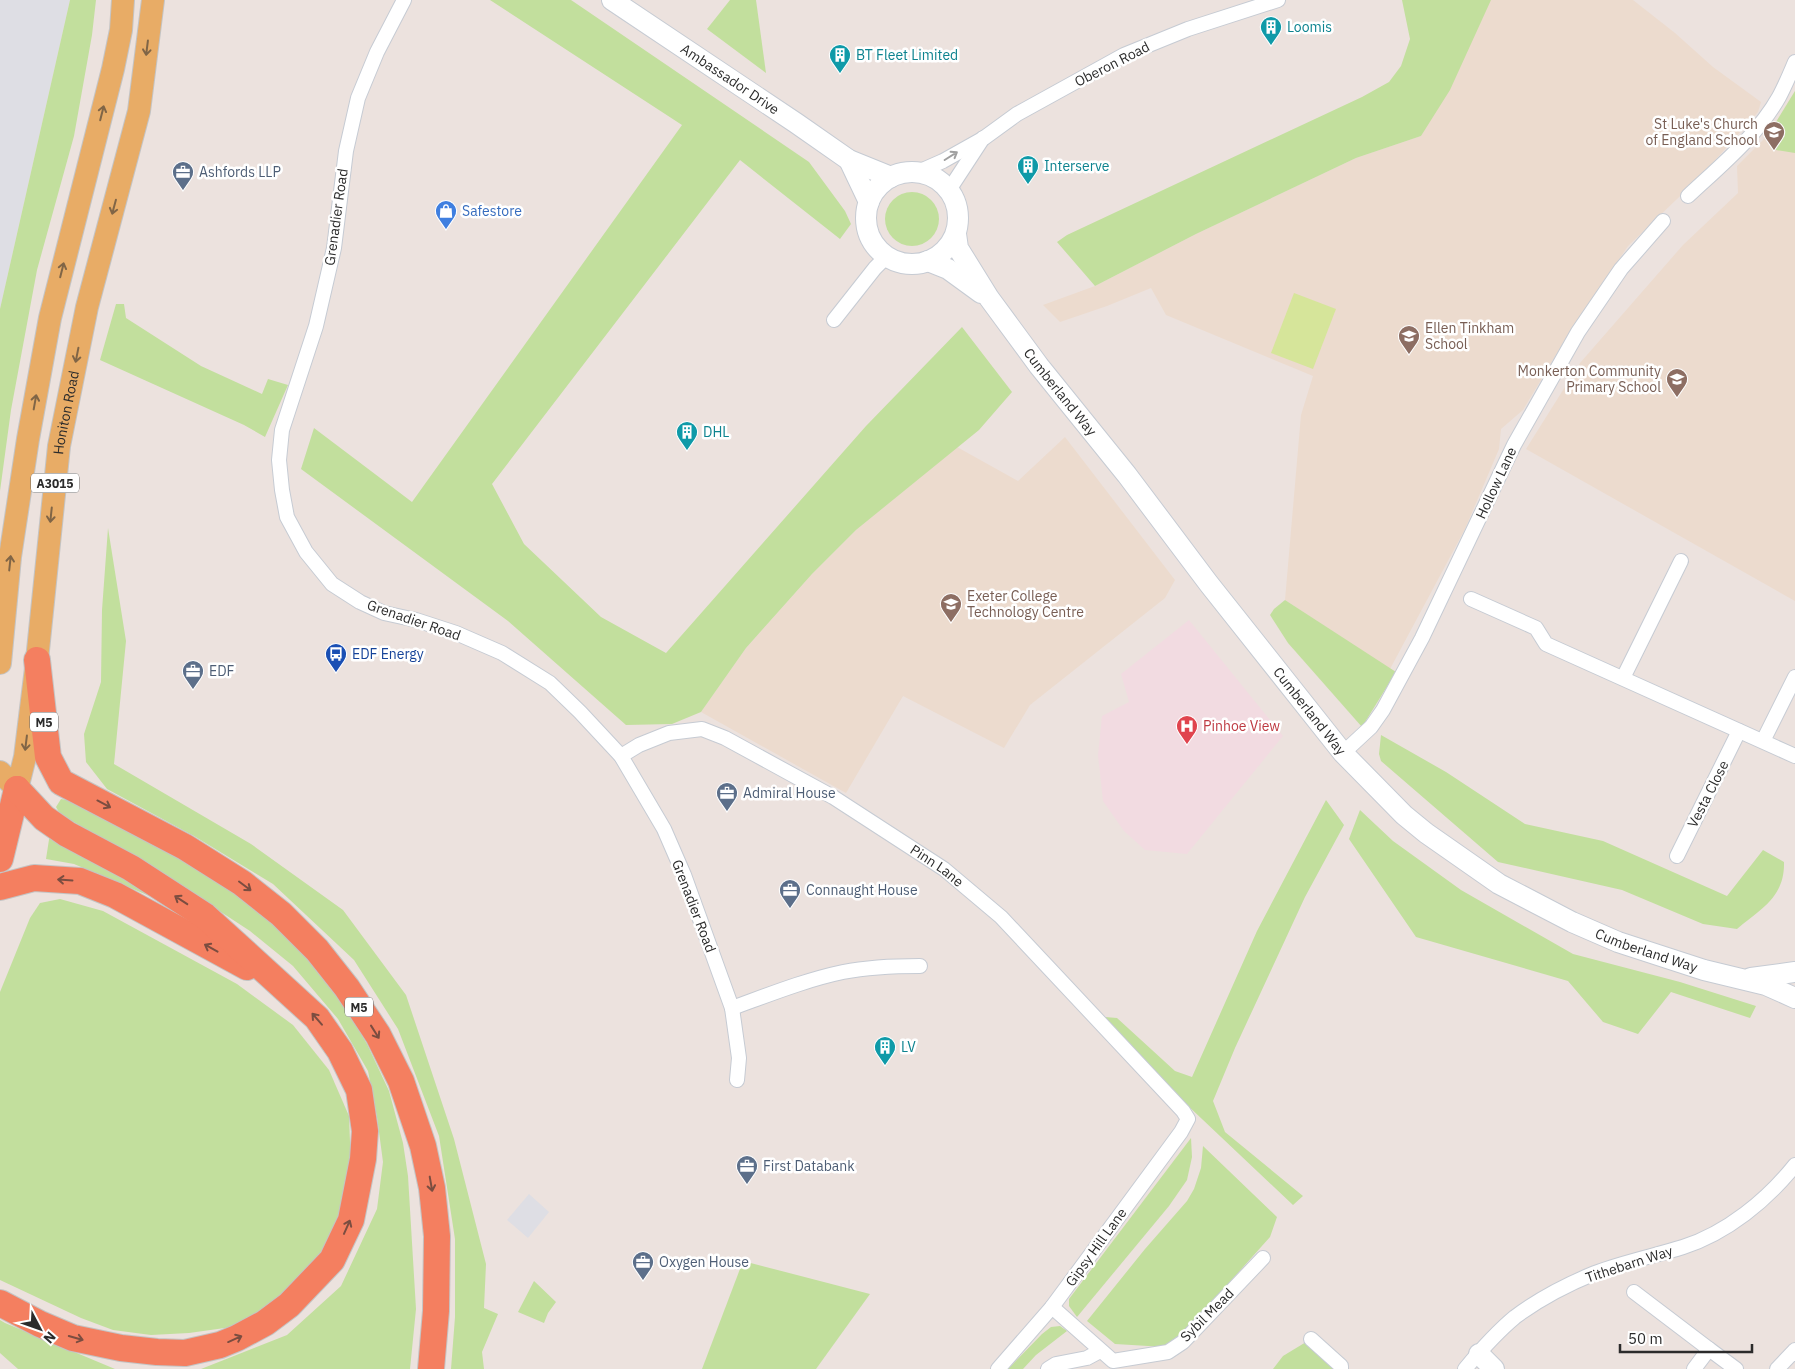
<svg xmlns="http://www.w3.org/2000/svg" width="1795" height="1369" font-family="'IBM Plex Sans',sans-serif">
  <rect width="100%" height="100%" fill="#ece2de"/>
  <g fill="#dedee4">
    <path d="M0,0H70L0,309Z"/>
    <path d="M529,1194L549,1212L528,1238L507,1220Z"/>
  </g>
  <g fill="#ecdbce">
    <path d="M1489,0H1633L1675,33L1713,67L1761,102L1758,112L1701,176L1628,246L1569,333L1523,410L1501,429L1499,449L1465,529L1390,669L1285,600L1301,415L1313,376L1166,315L1151,288L1107,306L1060,322L1043,305L1095,286L1196,234L1356,158L1421,136Z"/>
    <path d="M1795,91V601L1526,449L1580,363L1683,245L1738,193L1737,166L1768,135Z"/>
    <path d="M1065,437L1175,580L1165,598L1030,705L1004,748L903,696L846,793L701,712L746,648L812,574L856,530L957,447L1018,481Z"/>
  </g>
  <path fill="#f2dbe1" d="M1189,620L1283,736L1187,854L1145,850L1124,831L1103,801L1098,755L1102,716L1129,702L1121,674Z"/>
  <g fill="#c2df9d">
    <path d="M70,0H96L92,35L74,136L37,270L11,410L0,491V309Z"/>
    <path d="M490,0H571L574,2L809,162L845,211L851,224L840,239L740,160L492,484L524,544L601,617L666,653L866,426L962,327L1012,392L979,430L856,530L812,574L746,648L701,712L672,724L626,725L508,621L301,469L314,428L412,502L682,125Z"/>
    <path d="M730,0H756L766,73L707,29Z"/>
    <path d="M1402,0H1491L1450,90L1421,136L1356,158L1196,234L1095,286L1057,242L1067,235L1362,97L1389,82L1401,66L1410,39Z"/>
    <path d="M1795,91V153L1776,150L1768,135Z"/>
    <circle cx="912" cy="219" r="27"/>
    <path d="M116,304H124L126,318L201,366L262,394L268,379L288,385L265,437L244,425L100,360Z"/>
    <path d="M108,528L126,641L114,764L251,844L343,910L406,995L454,1139L486,1264L484,1308L498,1314L482,1352L484,1369H451L455,1317V1239L439,1136L398,1029L354,960L273,884L194,836L107,789L86,762L84,734L101,682L102,610Z"/>
    <path d="M1285,600L1396,672L1362,727L1288,643L1270,615L1274,609Z"/>
    <path d="M1381,735L1446,772L1525,824L1603,841L1727,896L1763,850L1784,862C1785,897 1761,909 1737,929L1703,924L1622,890L1498,862L1381,761L1379,754Z"/>
    <path d="M61,799L67,800L84,806L213,877L264,914L314,966L346,1008L367,1044L389,1091L403,1143L408,1176L416,1309L410,1369H201L287,1335L341,1286L377,1209L383,1162L377,1117L368,1071L338,1019L293,966L250,931L169,878L60,814L56,807Z"/>
    <path d="M1326,800L1344,825L1305,897L1235,1048L1213,1101L1225,1132L1303,1196L1293,1205L1165,1084L1105,1017L1117,1018L1175,1071L1192,1077L1257,931Z"/>
    <path d="M1360,810L1393,841L1461,890L1573,954L1680,982L1756,1006L1750,1018L1671,992L1638,1034L1603,1022L1568,981L1416,937L1349,839Z"/>
    <path d="M50,833L173,906L74,864L46,859Z"/>
    <path d="M60,899L103,911L237,984L293,1025L329,1070L349,1116L351,1168L339,1214L315,1265L279,1300L239,1326L189,1333L151,1335L113,1330L81,1318L0,1280V992L30,918L40,903Z"/>
    <path d="M1191,1138L1192,1157L1187,1180L1169,1206L1077,1317L1069,1306V1299Z"/>
    <path d="M1203,1146L1277,1217L1270,1237L1219,1294L1187,1328L1165,1347L1115,1344L1087,1321L1145,1249L1187,1201L1194,1189L1201,1168Z"/>
    <path d="M743,1261L870,1294L816,1369H702Z"/>
    <path d="M534,1281L556,1302L548,1313L544,1323L518,1312Z"/>
    <path d="M0,1320L5,1323L115,1369H18L0,1353Z"/>
    <path d="M1060,1326L1067,1331L1036,1355L1023,1369H1008L1042,1334L1051,1327Z"/>
    <path d="M1311,1339L1341,1369H1273L1283,1356Z"/>
  </g>
  <path fill="#d6e59a" d="M1294,293L1336,309L1313,369L1271,353Z"/>
  <g fill="none" stroke-linecap="round" stroke-linejoin="round">
    <g stroke="#c6cbd3" stroke-width="16">
      <g id="street">
        <path d="M404,0L377,52L358,98L346,151L334,248L316,326L282,430L279,460L282,490L287,517L306,552L332,584L360,602L384,613L416,620L456,633L502,653L550,683L580,712L621,756L664,829L684,875L732,1008L739,1058L737,1080"/>
        <path d="M918,172L943,161L984,138L1017,114L1124,55L1188,29L1278,0"/>
        <path d="M949,190L983,138"/>
        <path d="M1688,196C1720,166 1757,136 1779,97C1785,86 1790,74 1795,62"/>
        <path d="M834,320L875,268L887,256"/>
        <path d="M1471,599L1536,628L1546,644L1795,756"/>
        <path d="M1623,678L1681,561"/>
        <path d="M1763,741L1795,677"/>
        <path d="M1343,753L1371,727L1383,710L1422,638L1514,445L1578,332L1621,269L1663,221"/>
        <path id="s1" d="M621,756L639,745L669,733L702,729L725,738L833,797L944,869L1001,917L1183,1111L1188,1119L1181,1132L1052,1307L998,1369"/>
        <path d="M1677,856L1739,731"/>
        <path d="M732,1008C768,995 805,980 843,972C869,967 894,966 920,966"/>
        <path d="M1634,1292L1709,1349"/>
        <path d="M1052,1307L1113,1361L1168,1352L1183,1342L1263,1258"/>
        <path d="M1311,1339L1341,1366V1369"/>
        <path d="M1048,1369L1056,1364L1087,1358L1100,1351"/>
        <path d="M1465,1369C1480,1351 1497,1332 1515,1317C1539,1299 1568,1284 1595,1273C1624,1262 1654,1256 1683,1247C1727,1233 1767,1200 1795,1165"/>
        <path d="M1694,1369L1709,1349L1736,1369"/>
        <path d="M1777,1369L1795,1350"/>
      </g>
    </g>
    <g stroke="#c6cbd3" stroke-width="22">
      <g id="secondary">
        <path id="s2" d="M612,0L796,123L849,160L891,177"/>
        <path d="M849,160L869,202"/>
        <circle cx="912" cy="218" r="46"/>
        <path id="s3" d="M956,234L958,248L989,298L1039,366L1127,475L1209,584L1343,753L1404,815L1426,833L1499,884L1572,922L1618,942L1704,970L1766,985L1795,998"/>
        <path d="M928,261L948,269L981,293"/>
        <path d="M1751,978L1795,972"/>
        <path d="M1479,1354L1494,1369"/>
      </g>
    </g>
    <g stroke="#c4c4c4" stroke-width="24">
      <g id="primary">
        <path d="M0,663L10,557L28,439L50,318L113,69L121,30L123,0"/>
        <path d="M0,772L17,789"/>
        <path id="s4" d="M17,789L25,757L37,660L59,446L87,307L139,111L153,0"/>
      </g>
    </g>
    <g stroke="#c4c4c4" stroke-width="28">
      <g id="highway">
        <path d="M37,660L48,757L61,782L185,847L242,883L281,914L317,950L347,988L378,1035L401,1081L423,1146L432,1188L437,1236L436,1311L431,1369"/>
        <path d="M0,859L17,789"/>
        <path d="M0,887L34,878L80,881L115,895L247,967"/>
        <path d="M0,1303L40,1324L73,1338L121,1348L157,1352L185,1353L220,1345L237,1338L265,1323L289,1305L332,1260L351,1220L363,1159L365,1131L359,1090L340,1051L317,1018L205,916L131,868L67,834L44,818L17,789"/>
      </g>
    </g>
    <use href="#street" stroke="#fff" stroke-width="14"/>
    <use href="#secondary" stroke="#fff" stroke-width="20"/>
    <use href="#primary" stroke="#e8ac66" stroke-width="22"/>
    <use href="#highway" stroke="#f47f60" stroke-width="26"/>
  </g>
  <defs><path id="oneway-shaft" d="M-6 0H5M1.5-3L5.5 0L1.5 3" fill="none" stroke-width="1.6" stroke-linecap="round" stroke-linejoin="round" transform="scale(1.25)"/></defs>
  <g stroke="#806546">
    <use href="#oneway-shaft" transform="translate(147 48) rotate(97)"/>
    <use href="#oneway-shaft" transform="translate(102 113) rotate(-76)"/>
    <use href="#oneway-shaft" transform="translate(114 207) rotate(105)"/>
    <use href="#oneway-shaft" transform="translate(62 270) rotate(-76)"/>
    <use href="#oneway-shaft" transform="translate(77 355) rotate(101)"/>
    <use href="#oneway-shaft" transform="translate(35 402) rotate(-80)"/>
    <use href="#oneway-shaft" transform="translate(51 515) rotate(96)"/>
    <use href="#oneway-shaft" transform="translate(10 563) rotate(-84)"/>
    <use href="#oneway-shaft" transform="translate(26 743) rotate(97)"/>
  </g>
  <use stroke="#a0a0a0" href="#oneway-shaft" transform="translate(951 156) rotate(-32)"/>
  <g stroke="#7b4d40">
    <use href="#oneway-shaft" transform="translate(104 804) rotate(28)"/>
    <use href="#oneway-shaft" transform="translate(65 880) rotate(-176)"/>
    <use href="#oneway-shaft" transform="translate(245 886) rotate(37)"/>
    <use href="#oneway-shaft" transform="translate(181 900) rotate(-147)"/>
    <use href="#oneway-shaft" transform="translate(211 948) rotate(-151)"/>
    <use href="#oneway-shaft" transform="translate(317 1019) rotate(-131)"/>
    <use href="#oneway-shaft" transform="translate(375 1032) rotate(58)"/>
    <use href="#oneway-shaft" transform="translate(431 1184) rotate(80)"/>
    <use href="#oneway-shaft" transform="translate(347 1227) rotate(-66)"/>
    <use href="#oneway-shaft" transform="translate(76 1338) rotate(16)"/>
    <use href="#oneway-shaft" transform="translate(235 1339) rotate(-24)"/>
  </g>
  <defs>
    <g id="building-pin" transform="scale(1.125)"><path d="M0 17L-7.5 6A9.5 9.5 0 1 1 7.5 6Z" fill="#0f9aa8" stroke="#fff"/><path d="M-4-6H4V6H1V3H-1V6H-4ZM-2.5-4.3h1.7v1.8h-1.7ZM.8-4.3h1.7v1.8H.8ZM-2.5-1h1.7V.8h-1.7ZM.8-1h1.7V.8H.8Z" fill="#fff"/></g>
    <g id="school-pin" transform="scale(1.125)"><path d="M0 17L-7.5 6A9.5 9.5 0 1 1 7.5 6Z" fill="#8d6e63" stroke="#fff"/><path d="M0-5L7-2L0 1L-7-2ZM-4 1L0 2.5L4 1V4Q0 6-4 4Z" fill="#fff"/></g>
    <g id="office-pin" transform="scale(1.125)"><path d="M0 17L-7.5 6A9.5 9.5 0 1 1 7.5 6Z" fill="#5c6f8a" stroke="#fff"/><path d="M-6-3h4V-5.5h4V-3h4V5H-6ZM-1-4.5V-3h2v-1.5ZM-6 0V1H6V0Z" fill="#fff"/></g>
    <g id="shop-pin" transform="scale(1.125)"><path d="M0 17L-7.5 6A9.5 9.5 0 1 1 7.5 6Z" fill="#3f7fe0" stroke="#fff"/><path d="M-5-2.5h2.3a2.7 3.5 0 0 1 5.4 0H5L5.5 6h-11ZM-1.5-2.5h3a1.5 2.3 0 0 0-3 0Z" fill="#fff"/></g>
    <g id="university-pin" transform="scale(1.125)"><path d="M0 17L-7.5 6A9.5 9.5 0 1 1 7.5 6Z" fill="#8d6e63" stroke="#fff"/><path d="M0-5L7-2L0 1L-7-2ZM-4 1L0 2.5L4 1V4Q0 6-4 4Z" fill="#fff"/></g>
    <g id="bus-pin" transform="scale(1.125)"><path d="M0 17L-7.5 6A9.5 9.5 0 1 1 7.5 6Z" fill="#1a4fb4" stroke="#fff"/><path d="M-5-6H5V4H4V6H2V4H-2V6H-4V4H-5ZM-3.5-4V0h7V-4ZM-3.5 1.2v1.5H-2V1.2ZM2 1.2v1.5H3.5V1.2Z" fill="#fff"/></g>
    <g id="hospital-pin" transform="scale(1.125)"><path d="M0 17L-7.5 6A9.5 9.5 0 1 1 7.5 6Z" fill="#e0444e" stroke="#fff"/><path d="M-5-5h3v3.5h4V-5h3V5h-3V1.5h-4V5h-3Z" fill="#fff"/></g>
  </defs>
  <g fill-rule="evenodd">
    <use href="#building-pin" x="1271" y="27"/>
    <use href="#building-pin" x="840" y="55"/>
    <use href="#school-pin" x="1774" y="132"/>
    <use href="#building-pin" x="1028" y="166"/>
    <use href="#office-pin" x="183" y="172"/>
    <use href="#shop-pin" x="446" y="211"/>
    <use href="#school-pin" x="1409" y="336"/>
    <use href="#school-pin" x="1677" y="379"/>
    <use href="#building-pin" x="687" y="432"/>
    <use href="#university-pin" x="951" y="604"/>
    <use href="#bus-pin" x="336" y="654"/>
    <use href="#office-pin" x="193" y="671"/>
    <use href="#hospital-pin" x="1187" y="726"/>
    <use href="#office-pin" x="727" y="793"/>
    <use href="#office-pin" x="790" y="890"/>
    <use href="#building-pin" x="885" y="1047"/>
    <use href="#office-pin" x="747" y="1166"/>
    <use href="#office-pin" x="643" y="1262"/>
  </g>
  <g text-anchor="middle" dominant-baseline="central" stroke-width="5" stroke-linejoin="round" paint-order="stroke">
    <g fill="#fff" stroke="#6b6b6b" stroke-width="1">
      <rect x="31" y="473.5" width="48" height="19" rx="4"/>
      <rect x="30" y="712.5" width="28" height="19" rx="4"/>
      <rect x="345" y="997.5" width="28" height="19" rx="4"/>
    </g>
    <g font-size="12" font-weight="bold" fill="#2b2b2b">
      <text x="55" y="483">A3015</text>
      <text x="44" y="722">M5</text>
      <text x="359" y="1007">M5</text>
    </g>
    <g font-size="14" fill="#0d838f" stroke="#fff" text-anchor="start">
      <text x="1287" y="27">Loomis</text>
      <text x="856" y="55">BT Fleet Limited</text>
      <text x="1044" y="166">Interserve</text>
      <text x="703" y="432">DHL</text>
      <text x="901" y="1047">LV</text>
    </g>
    <g font-size="14" fill="#2b2b2b" stroke="#fff">
      <text transform="translate(1112 64) rotate(-27)">Oberon Road</text>
      <text stroke="none"><textPath href="#s2" startOffset="142">Ambassador Drive</textPath></text>
      <text transform="translate(336 217) rotate(-82)">Grenadier Road</text>
      <text stroke="none"><textPath href="#s3" startOffset="191">Cumberland Way</textPath></text>
      <text stroke="none"><textPath href="#s4" startOffset="380">Honiton Road</textPath></text>
      <text transform="translate(1496 483) rotate(-65)">Hollow Lane</text>
      <text transform="translate(414 620) rotate(19)">Grenadier Road</text>
      <text stroke="none"><textPath href="#s3" startOffset="596">Cumberland Way</textPath></text>
      <text transform="translate(1708 794) rotate(-63)">Vesta Close</text>
      <text stroke="none"><textPath href="#s1" startOffset="359">Pinn Lane</textPath></text>
      <text transform="translate(694 906) rotate(69)">Grenadier Road</text>
      <text stroke="none"><textPath href="#s3" startOffset="1016">Cumberland Way</textPath></text>
      <text transform="translate(1096 1247) rotate(-54)">Gipsy Hill Lane</text>
      <text transform="translate(1629 1264) rotate(-18)">Tithebarn Way</text>
      <text transform="translate(1207 1315) rotate(-45)">Sybil Mead</text>
    </g>
    <g font-size="14" fill="#785e54" stroke="#fff" text-anchor="end">
      <text x="1758" y="124">St Luke's Church<tspan x="1758" dy="16">of England School</tspan></text>
      <text x="1425" y="328" text-anchor="start">Ellen Tinkham<tspan x="1425" dy="16">School</tspan></text>
      <text x="1661" y="371">Monkerton Community<tspan x="1661" dy="16">Primary School</tspan></text>
      <text x="967" y="596" text-anchor="start">Exeter College<tspan x="967" dy="16">Technology Centre</tspan></text>
    </g>
    <g font-size="14" fill="#4e5e75" stroke="#fff" text-anchor="start">
      <text x="199" y="172">Ashfords LLP</text>
      <text x="209" y="671">EDF</text>
      <text x="743" y="793">Admiral House</text>
      <text x="806" y="890">Connaught House</text>
      <text x="763" y="1166">First Databank</text>
      <text x="659" y="1262">Oxygen House</text>
    </g>
    <g font-size="14" fill="#366cbe" stroke="#fff" text-anchor="start">
      <text x="462" y="211">Safestore</text>
    </g>
    <g font-size="14" fill="#164399" stroke="#fff" text-anchor="start">
      <text x="352" y="654">EDF Energy</text>
    </g>
    <g font-size="14" fill="#be3a42" stroke="#fff" text-anchor="start">
      <text x="1203" y="726">Pinhoe View</text>
    </g>
  </g>
  <g transform="translate(40 1329) rotate(131)" stroke="#ffffff" stroke-width="4" paint-order="stroke">
  <path d="M0-4L9 19L0 12L-9 19Z" fill="#2b2b2b"/>
  <text y="-8" font-size="14" font-weight="bold" text-anchor="middle" fill="#2b2b2b">N</text>
  </g>
  <path d="M1620 1344v8h132v-8" fill="none" stroke="#2b2b2b" stroke-width="2.5"/>
  <text x="1628" y="1344" font-size="15" fill="#2b2b2b" stroke="#ffffff" stroke-width="4" paint-order="stroke">50 m</text>
</svg>
